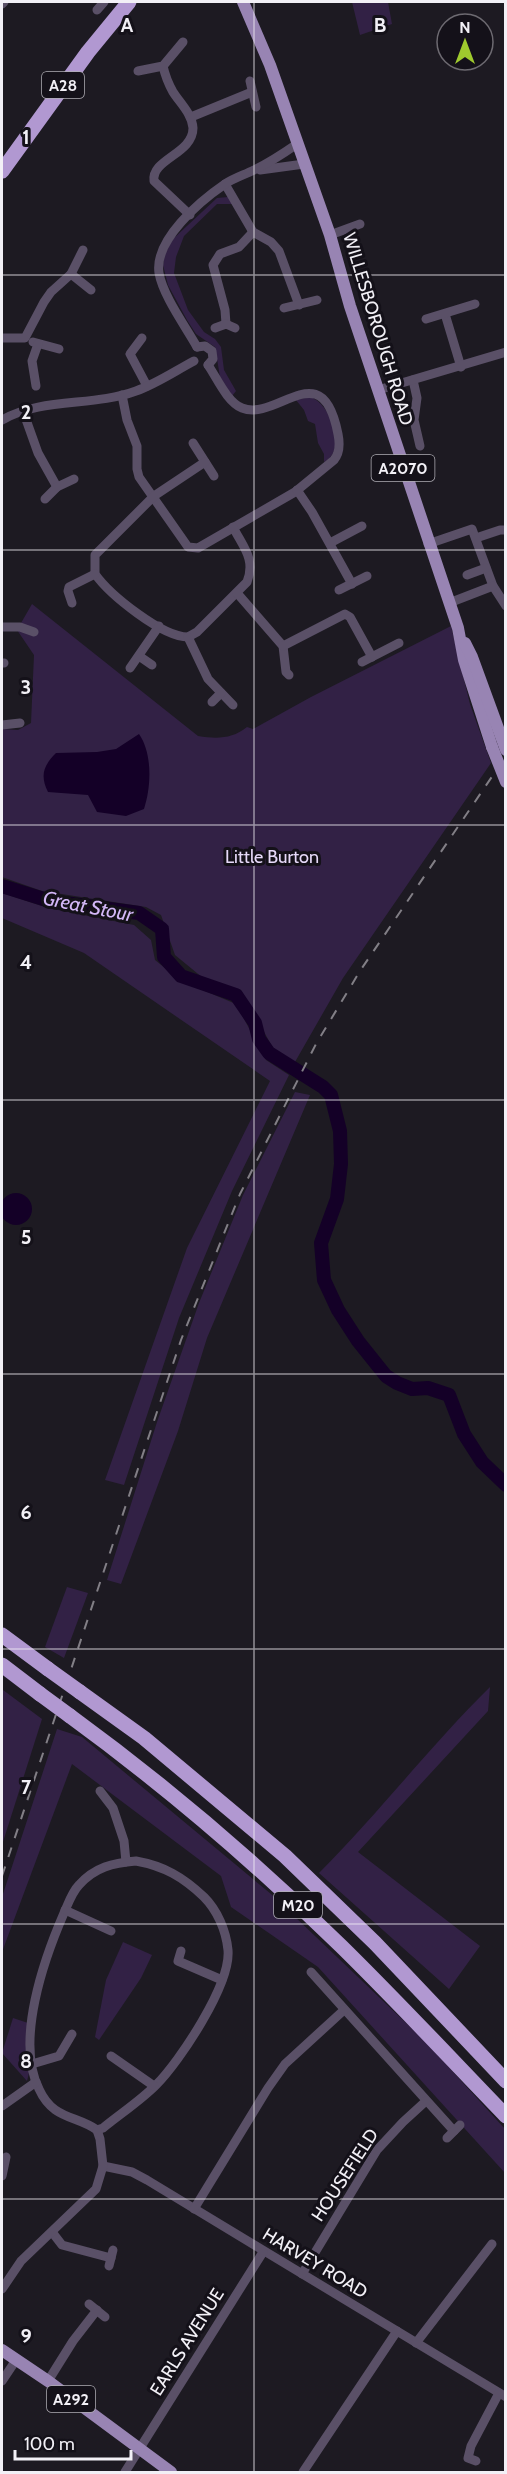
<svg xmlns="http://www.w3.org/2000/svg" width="507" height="2474" font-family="Cabin,sans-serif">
  <rect width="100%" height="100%" fill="#1d1a22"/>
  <g fill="#322145">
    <path d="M352,2H388L392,24L360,35Z"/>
    <path d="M228,197L234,204H217L184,236L176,257L174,273L188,310L204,332L215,339L221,347L224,370L236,391L232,396L220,377L215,347L196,334L187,320L168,285L163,265L165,254L173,239L217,198Z"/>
    <path d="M310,397C331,403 348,451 324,462V454L318,443L315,424L308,421L304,410L296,400Z"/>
    <path d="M32,604L198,736C217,739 232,739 247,727L253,729L311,697L451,626L470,704L491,763L343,978L295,1062L274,1050L241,990L203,978L175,955L161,915L146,907L42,891L2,877V729L18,730L31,723L34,655L17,630Z"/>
    <path d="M2,893L48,908L134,925L151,940L155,960L181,981L236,1004L266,1060L289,1075L232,1191L179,1318L124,1485L105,1480L187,1248L270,1081L84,953L2,918Z"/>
    <path d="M295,1092L310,1095L207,1338L178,1431L121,1584L107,1580L157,1422L199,1303L243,1195Z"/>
    <path d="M67,1587L88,1593L64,1658L45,1647Z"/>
    <path d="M490,1687L488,1711L358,1852L480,1946L449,1989L319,1873C379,1813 430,1746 490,1687Z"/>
    <path d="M3,1690L42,1719L2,1845V1694Z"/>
    <path d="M57,1729L82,1737L271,1894L425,2041L505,2129V2173L318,1967L231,1907L221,1876L72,1764L2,1952V1897Z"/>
    <path d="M123,1942L152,1955L141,1978L99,2040L95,2037L106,1980Z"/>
    <path d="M13,2018L28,2023L29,2073L27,2081L2,2053Z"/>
  </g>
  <g fill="#140027">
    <path d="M139,734C153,754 151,788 144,809L126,816L97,812L88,795L48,792C40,776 43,766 56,753L97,752L116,749Z"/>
    <circle cx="16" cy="1209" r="16"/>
  </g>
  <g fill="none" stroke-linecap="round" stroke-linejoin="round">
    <path stroke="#140027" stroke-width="14" d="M2,886L50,901L139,913L162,929L164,957L181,976L236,995L255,1023L259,1039L269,1053L323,1087L331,1095L340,1131L341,1164L337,1199L321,1243L324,1280L338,1310L358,1341L386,1376L397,1383L412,1389L428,1388L449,1395L464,1434L482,1462L506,1485"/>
    <g stroke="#5a5067" stroke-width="9">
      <path d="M2,4L4,2"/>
      <path d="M97,10L104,2"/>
      <path d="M163,66C165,75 168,83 173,92C180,103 192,114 193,128C193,154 151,159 154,181L190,215"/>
      <path d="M138,71L163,66L183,42"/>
      <path d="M250,81L256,107"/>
      <path d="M191,117L252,92"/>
      <path d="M260,170L304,164"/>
      <path d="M225,184L253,232L271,242L279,251L299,305"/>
      <path d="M330,235L360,224"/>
      <path d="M71,274L91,290"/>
      <path d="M284,308L317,300"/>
      <path d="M445,314L461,367"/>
      <path d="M426,319L475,304"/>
      <path d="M226,324L225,310L213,265L220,254L239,247L253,232"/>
      <path d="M215,328L226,324L235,328"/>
      <path d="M2,338H25L44,302L51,292L71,274L83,250"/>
      <path d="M142,338L130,354L147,386"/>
      <path d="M33,342L59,349"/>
      <path d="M197,347C186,327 163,296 159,273C154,240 200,201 225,184C234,178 244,175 254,170C269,163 284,153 297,144"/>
      <path d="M197,347L205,346L212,351L213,359L208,365"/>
      <path d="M413,380L417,398L414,420L420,446"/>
      <path d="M36,386L32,361L38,344"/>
      <path d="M378,390L506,352"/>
      <path d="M122,395L127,420L137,446V469L139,477L188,547L198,548L295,492L334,460C340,453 340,444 338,434C322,352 278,422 242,408C227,402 217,378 208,365"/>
      <path d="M23,411L38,453L57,487"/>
      <path d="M2,420C43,397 93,407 136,391C156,384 175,371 194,361"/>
      <path d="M193,443L214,476"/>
      <path d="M205,462L154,496L95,555V574C110,595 162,637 188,637L197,632L247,582C256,559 243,547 233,527"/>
      <path d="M297,490L312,512L352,584"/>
      <path d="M45,499L57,487L74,479"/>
      <path d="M476,538L500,530H506"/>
      <path d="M330,543L362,526"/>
      <path d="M428,544L472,529L493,586L506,606"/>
      <path d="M467,575L486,568"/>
      <path d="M339,590L367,576"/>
      <path d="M237,593L283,646L286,672L289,675"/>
      <path d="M72,603L68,591L69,587L95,574"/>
      <path d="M449,603L493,586"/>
      <path d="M2,627H20L34,632"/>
      <path d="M188,637L208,679L233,705"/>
      <path d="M283,646L345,614L350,617L372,657"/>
      <path d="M139,656L152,665"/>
      <path d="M362,662L399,643"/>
      <path d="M2,663H4"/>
      <path d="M130,668L159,626"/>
      <path d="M212,702L221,693"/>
      <path d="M2,725L20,723"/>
      <path d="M100,1791L113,1808L124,1841L126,1862"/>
      <path d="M136,1861C164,1866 183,1877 204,1897C217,1910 226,1930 228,1950C231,1984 180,2061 156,2085C140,2101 120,2114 103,2128L97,2130C76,2115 53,2120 39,2089C15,2041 44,1959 64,1913C68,1904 72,1892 79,1885C95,1867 113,1863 136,1861Z"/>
      <path d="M65,1910L111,1931"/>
      <path d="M181,1951L178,1961L222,1980"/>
      <path d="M311,1972L454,2131"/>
      <path d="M111,2056L154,2086"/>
      <path d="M32,2064L59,2056L72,2034"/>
      <path d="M2,2106L36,2082"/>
      <path d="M447,2138L460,2125"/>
      <path d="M103,2166L132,2172L147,2180L506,2397"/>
      <path d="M2,2176L6,2157"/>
      <path d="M194,2209L268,2088L285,2064L344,2010"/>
      <path d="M52,2232L62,2245L111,2258"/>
      <path d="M109,2266L113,2250"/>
      <path d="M302,2274L377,2150L403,2122L426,2101"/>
      <path d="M2,2289L21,2261L96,2189L103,2166L100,2139L97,2130"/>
      <path d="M89,2304L105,2317"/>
      <path d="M416,2343L492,2244"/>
      <path d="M2,2381L16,2360"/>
      <path d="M48,2381L73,2341L97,2310"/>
      <path d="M476,2461L468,2458L471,2446L499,2393"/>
      <path d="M125,2472L263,2252"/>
      <path d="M303,2472L397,2331"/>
    </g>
    <g stroke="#9884b3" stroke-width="12">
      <path d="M243,2L270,65L330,235L350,306L458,628L464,660L492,747"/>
      <path d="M465,643L472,657L506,750"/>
      <path d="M2,2350L48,2381L171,2472"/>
    </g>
    <g stroke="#b198d1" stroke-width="15">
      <path d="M2,171L88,52L129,2"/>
      <path d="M2,1635L48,1669"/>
      <path d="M2,1665L40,1694"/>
      <path d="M80,1692L144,1738L285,1856L375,1943L506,2081"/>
      <path d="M70,1716C166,1786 256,1863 341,1946C397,2001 451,2059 506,2116"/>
    </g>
    <path stroke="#827f86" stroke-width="2" stroke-dasharray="10 10" stroke-linecap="butt" d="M2,1876L181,1340L240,1194L316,1044L360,971L506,756"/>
    <path stroke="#9884b3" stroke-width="12" d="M492,747L506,782"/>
    <g stroke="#b198d1" stroke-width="15">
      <path d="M48,1669L80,1692"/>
      <path d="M40,1694L70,1716"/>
    </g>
  </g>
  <path fill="none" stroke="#f2f0f6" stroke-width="1.5" stroke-opacity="0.55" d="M254,2V2472M2,275H506M2,550H506M2,825H506M2,1100H506M2,1374H506M2,1649H506M2,1924H506M2,2199H506"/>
  <g text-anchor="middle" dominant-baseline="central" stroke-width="6" stroke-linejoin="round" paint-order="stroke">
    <g fill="#141119" stroke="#afadb4" stroke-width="1.5">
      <rect x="42" y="72" width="42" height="26" rx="4.5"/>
      <rect x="371.5" y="455" width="63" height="26" rx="4.5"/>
      <rect x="274" y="1892" width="48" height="26" rx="4.5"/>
      <rect x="47" y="2386" width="48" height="26" rx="4.5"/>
    </g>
    <g font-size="16" font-weight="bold" fill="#f2f0f6">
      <text x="63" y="85">A28</text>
      <text x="403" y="468">A2070</text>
      <text x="298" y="1905">M20</text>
      <text x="71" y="2399">A292</text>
    </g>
    <g font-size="18" fill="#f2f0f6" stroke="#141119">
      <text transform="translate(378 329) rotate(73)">WILLESBOROUGH ROAD</text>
      <text transform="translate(345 2175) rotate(-57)">HOUSEFIELD</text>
      <text transform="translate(315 2263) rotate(31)">HARVEY ROAD</text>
      <text transform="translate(187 2342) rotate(-58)">EARLS AVENUE</text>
    </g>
    <g font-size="18" fill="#e6d9f9" stroke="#141119">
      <text x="272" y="857">Little Burton</text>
    </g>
    <g font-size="20" font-style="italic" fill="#d3b7f7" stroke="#141119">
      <text transform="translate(88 906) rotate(11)">Great Stour</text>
    </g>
  </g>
  <g font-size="20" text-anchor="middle" font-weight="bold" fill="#f2f0f6" stroke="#141119" stroke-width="6" stroke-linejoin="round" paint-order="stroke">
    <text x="127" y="32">A</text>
    <text x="380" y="32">B</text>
    <text x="26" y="144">1</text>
    <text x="26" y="419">2</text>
    <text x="26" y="694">3</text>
    <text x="26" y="969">4</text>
    <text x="26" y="1244">5</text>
    <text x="26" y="1519">6</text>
    <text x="26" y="1794">7</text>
    <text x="26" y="2068">8</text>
    <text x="26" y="2343">9</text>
  </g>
  <rect width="507" height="2474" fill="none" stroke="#f2f0f6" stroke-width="6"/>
  <g transform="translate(465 42)"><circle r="28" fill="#141119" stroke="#6d6a71" stroke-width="1.5"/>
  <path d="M0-4.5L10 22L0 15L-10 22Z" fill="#9fca2e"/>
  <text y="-9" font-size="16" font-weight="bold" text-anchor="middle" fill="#f2f0f6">N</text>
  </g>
  <path d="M15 2450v9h116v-9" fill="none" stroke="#f2f0f6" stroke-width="3"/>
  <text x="24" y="2450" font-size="18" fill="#f2f0f6" stroke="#141119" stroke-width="4.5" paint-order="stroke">100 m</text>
</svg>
